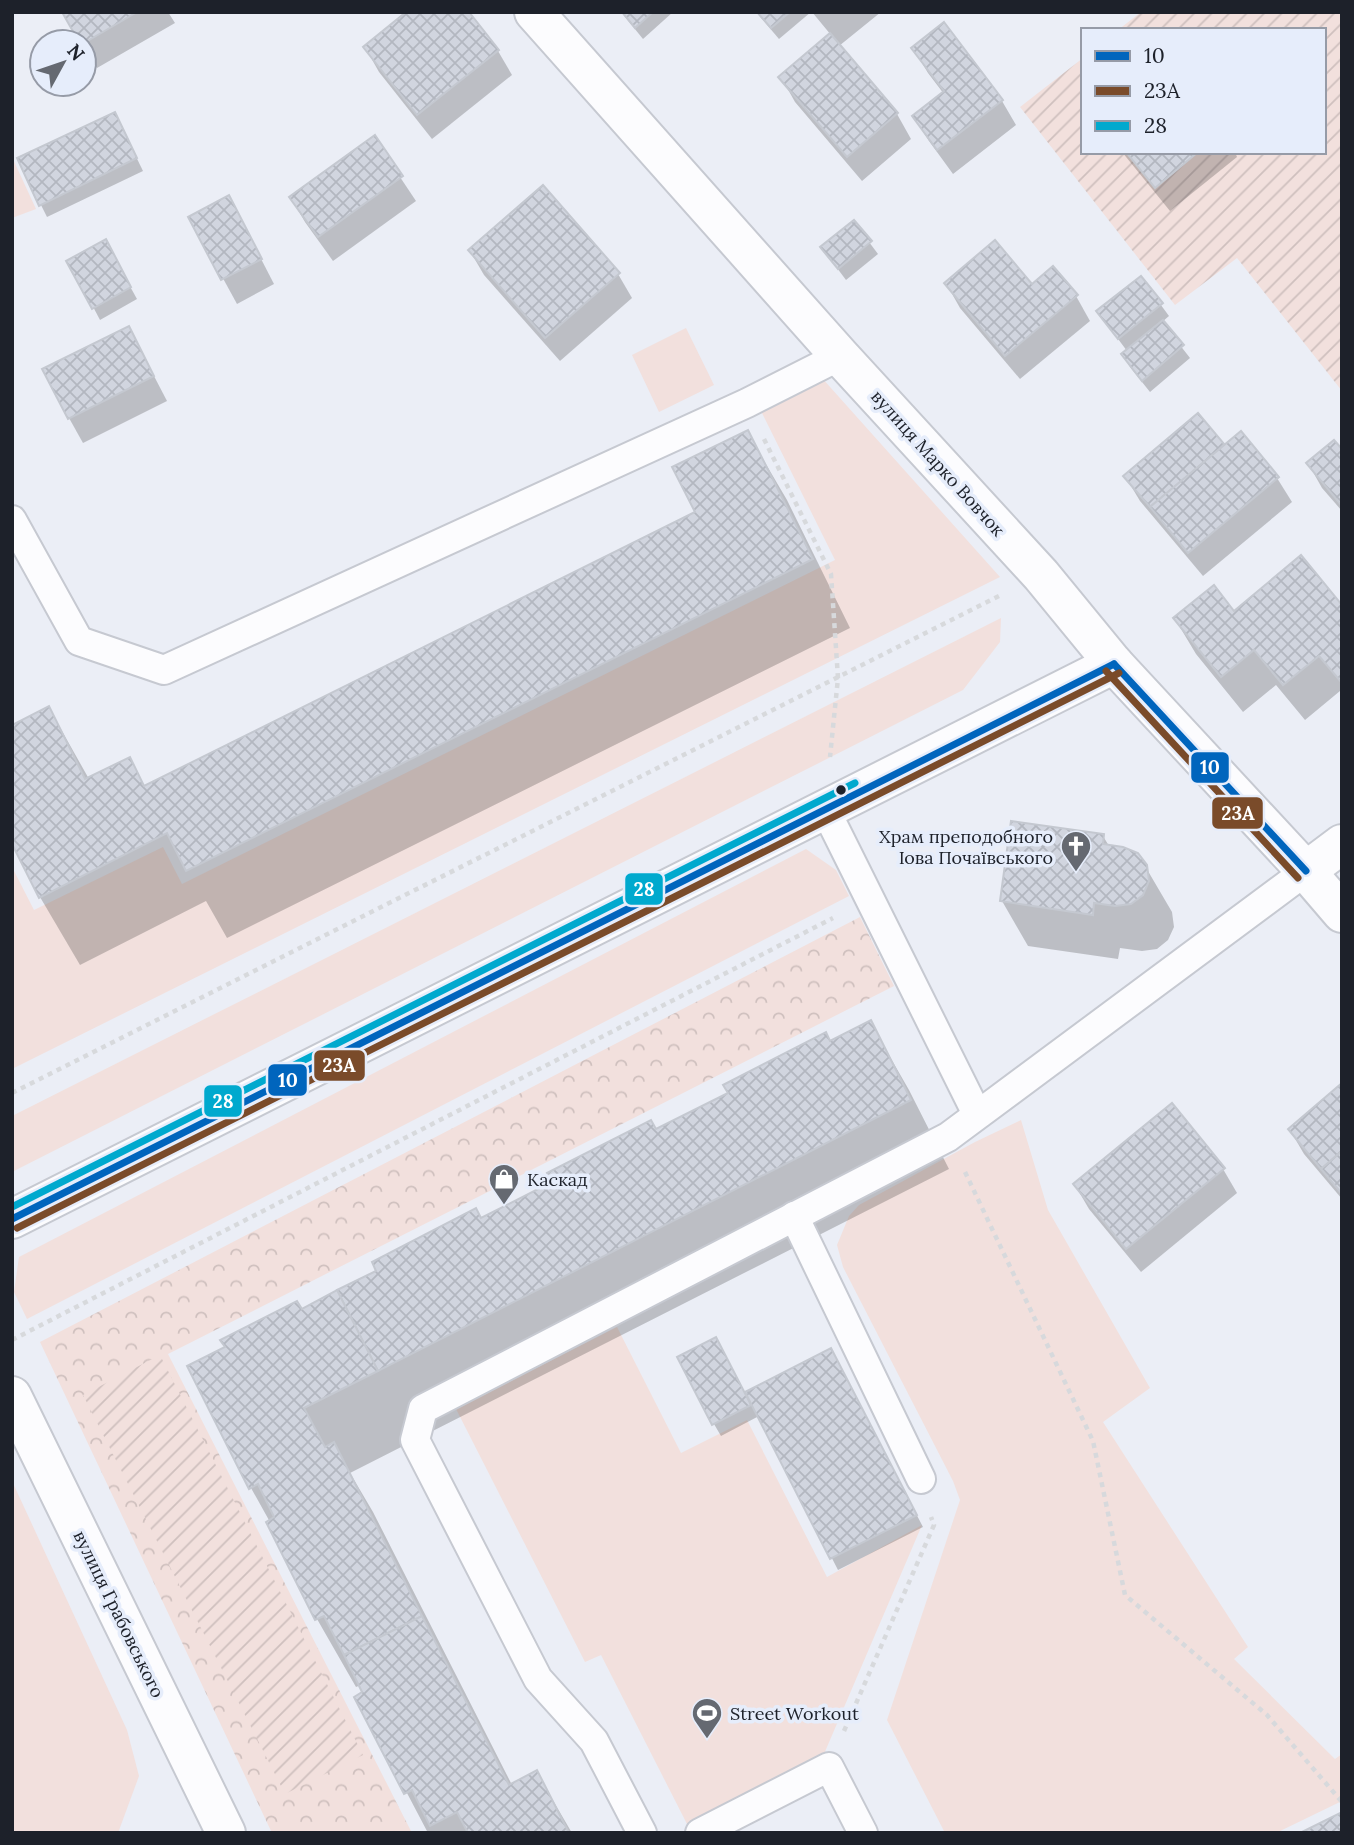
<svg xmlns="http://www.w3.org/2000/svg" width="1354" height="1845" font-family="Lora,serif">
  <defs>
    <pattern id="forest-crowns" width="20" height="18" patternUnits="userSpaceOnUse" patternTransform="scale(1.75)"><rect width="20" height="18" fill="#f2e0dd"/><path d="M2 6a3 3 0 1 1 6 0M12 15a3 3 0 1 1 6 0" fill="none" stroke="#cfc0be"/></pattern>
    <pattern id="garden-furrows" width="10" height="10" patternUnits="userSpaceOnUse" patternTransform="scale(1.75)"><rect width="10" height="10" fill="#f2e0dd"/><path d="M-1 1l2-2M0 10L10 0M9 11l2-2" fill="none" stroke="#cfc0be"/></pattern>
    <pattern id="building-cross-hatch" width="8" height="8" patternUnits="userSpaceOnUse" patternTransform="scale(1.75)"><rect width="8" height="8" fill="#d1d5df"/><path d="M0 0l8 8M0 8l8-8" fill="none" stroke="#b3b7c0"/></pattern>
  </defs>
  <rect width="100%" height="100%" fill="#ebeef6"/>
  <g fill="#f2e0dd">
    <path d="M12,157L36,209L12,218Z"/>
    <path d="M686,328L714,385L659,412L632,355Z"/>
    <path d="M822,378L1000,577L12,1069V867L34,910L163,847L182,884L835,560L761,411Z"/>
    <path d="M1001,618L1000,642L963,690L12,1172V1116Z"/>
    <path d="M806,849L836,870L849,896L27,1319L14,1292L19,1257Z"/>
    <path d="M1021,1120L1048,1210L1150,1388L1103,1422L1248,1647L1234,1659L1335,1759L1342,1754V1801L1276,1833H945L887,1720L960,1500L953,1481L843,1267L837,1245L849,1216L859,1205L975,1142Z"/>
    <path d="M617,1327L681,1453L747,1420L827,1577L922,1525L824,1754L687,1824L601,1655L585,1662L456,1409Z"/>
    <path d="M12,1481L127,1730L139,1776L118,1833H12Z"/>
  </g>
  <path fill="url(#forest-crowns)" d="M860,917L894,986L168,1354L412,1833H272L40,1342Z"/>
  <g fill="url(#garden-furrows)">
    <path d="M1141,12H1342V391L1237,258L1175,305L1020,107L1083,58V152H1324V30H1118Z"/>
    <path d="M160,1355L363,1755L285,1794L83,1395Z"/>
  </g>
  <g fill="#0003">
    <path d="M64,12H168L175,23L97,68L84,47V42Z"/>
    <path d="M621,12H673L643,39Z"/>
    <path d="M756,12H811L779,39Z"/>
    <path d="M812,12H881L839,46L897,114L911,139L862,181L795,102L781,77L831,35Z"/>
    <path d="M365,47L498,51L512,75L432,139L379,72Z"/>
    <path d="M913,48L1002,101L1016,125L953,174L929,141L914,117L944,94L928,73Z"/>
    <path d="M121,126L143,171L47,217L41,205Z"/>
    <path d="M374,138L416,201L333,261L305,222L291,198Z"/>
    <path d="M1122,152H1235L1237,157L1170,211Z"/>
    <path d="M190,218L242,222L274,284L237,304Z"/>
    <path d="M854,222L878,254L846,280L822,248Z"/>
    <path d="M470,251L618,274L632,298L560,361L484,275Z"/>
    <path d="M112,254L137,299L100,320L69,261Z"/>
    <path d="M1141,278L1169,316L1162,322L1190,358L1150,392L1130,367L1123,355L1127,351L1098,312Z"/>
    <path d="M946,283L1032,287L1076,296L1090,321L1020,379L960,308Z"/>
    <path d="M142,353L167,401L83,443L69,418Z"/>
    <path d="M747,432L787,500L850,628L227,938L206,901L80,965L40,897L49,708L89,779L129,760L145,787L697,513Z"/>
    <path d="M1342,452V511L1322,488L1308,463Z"/>
    <path d="M1125,476L1277,478L1292,502L1203,576L1140,501Z"/>
    <path d="M1342,608V692L1340,691L1305,720L1276,685L1243,712L1196,654L1175,619L1234,613Z"/>
    <path d="M1103,836L1109,846L1145,866L1172,912L1174,927L1168,940L1157,949L1142,951L1120,948L1118,959L1028,946L1002,901Z"/>
    <path d="M870,1022L909,1090L949,1169L350,1473L373,1512L512,1785L537,1773L572,1833H428L357,1698L365,1693L361,1685L356,1687L317,1619L268,1523L270,1522L251,1488L301,1311Z"/>
    <path d="M1342,1086V1199L1304,1154L1290,1130Z"/>
    <path d="M1223,1169L1237,1193L1141,1272L1089,1209L1075,1185Z"/>
    <path d="M831,1350L923,1527L838,1570L759,1416L721,1436L714,1424L745,1394Z"/>
  </g>
  <g fill="url(#building-cross-hatch)" stroke="#c4c8d0" stroke-width="2">
    <path d="M62,12H137L84,43L79,42Z"/>
    <path d="M406,12H469L499,50L417,115L363,47Z"/>
    <path d="M622,12H653L635,28Z"/>
    <path d="M757,12H790L771,28Z"/>
    <path d="M944,22L1003,100L937,150L912,116L944,91L911,48Z"/>
    <path d="M830,33L898,113L847,157L778,77Z"/>
    <path d="M115,112L137,158L39,206L17,158Z"/>
    <path d="M375,135L403,176L318,237L289,197Z"/>
    <path d="M1126,152H1198L1155,188Z"/>
    <path d="M543,185L620,273L545,338L468,250Z"/>
    <path d="M229,195L262,259L221,280L188,217Z"/>
    <path d="M854,220L872,241L838,269L820,247Z"/>
    <path d="M106,239L131,287L92,309L66,261Z"/>
    <path d="M995,240L1032,284L1053,266L1078,295L1005,356L944,283Z"/>
    <path d="M1141,276L1163,303L1118,339L1096,311Z"/>
    <path d="M1163,320L1184,345L1142,381L1121,354Z"/>
    <path d="M129,326L154,376L68,419L42,369Z"/>
    <path d="M1198,413L1225,445L1150,507L1123,476Z"/>
    <path d="M748,430L813,559L186,871L167,833L39,898L12,844V725L49,706L85,779L130,757L144,786L695,512L672,467Z"/>
    <path d="M1241,431L1279,477L1188,553L1150,507Z"/>
    <path d="M1334,440L1342,449V506L1306,463Z"/>
    <path d="M1301,555L1342,605V683L1319,656L1283,685L1254,650L1221,677L1173,618L1214,585L1234,611Z"/>
    <path d="M1011,821L1104,834L1103,844L1123,847L1138,853L1147,865L1149,881L1143,895L1131,904L1115,906L1094,903L1093,915L1000,901Z"/>
    <path d="M871,1020L911,1100L378,1371L337,1290L376,1271L372,1262L476,1208L481,1218L552,1182L547,1173L651,1120L656,1129L728,1093L723,1085L826,1032L830,1041Z"/>
    <path d="M1342,1083V1151L1321,1169L1288,1129Z"/>
    <path d="M1172,1103L1225,1168L1126,1249L1073,1184Z"/>
    <path d="M1342,1151V1194L1321,1169Z"/>
    <path d="M337,1290L378,1371L304,1408L325,1447L334,1442L422,1616L344,1655L324,1616L315,1620L266,1522L274,1517L258,1484L249,1489L187,1366L225,1347L220,1340L297,1301L302,1309Z"/>
    <path d="M716,1337L751,1405L712,1425L677,1357Z"/>
    <path d="M831,1348L917,1515L830,1559L745,1392Z"/>
    <path d="M422,1616L509,1785L537,1770L569,1833H468L457,1812L430,1826L412,1790L404,1794L354,1697L362,1692L344,1655Z"/>
    <path d="M1342,1812V1833H1300Z"/>
  </g>
  <g fill="none" stroke-linecap="round" stroke-linejoin="round">
    <g stroke="#c6c9d1" stroke-width="32">
      <g id="service">
        <path d="M12,520L79,641L164,670L747,403L840,356"/>
        <path d="M825,809L977,1114"/>
        <path d="M794,1216L921,1479"/>
        <path d="M642,1833L594,1741L538,1679L415,1440L423,1409L948,1137L1306,871"/>
        <path d="M700,1833L829,1767L863,1833"/>
      </g>
    </g>
    <g stroke="#c6c9d1" stroke-width="42">
      <g id="minor">
        <path d="M534,12L840,356L1041,575L1114,664L1306,871L1342,913"/>
        <path d="M1306,871L1342,844"/>
        <path d="M12,1219L1114,664"/>
        <path d="M12,1396L226,1833"/>
      </g>
    </g>
    <g stroke="#d7d9dc" stroke-width="4.5" stroke-dasharray="5 5" stroke-linecap="butt">
      <path d="M764,439L831,574L838,678L830,757"/>
      <path d="M12,1093L999,596"/>
      <path d="M965,1172L1093,1441L1125,1595L1267,1715L1342,1802"/>
      <path d="M12,1340L833,918"/>
      <path d="M844,1731L934,1525L931,1517"/>
    </g>
    <use href="#service" stroke="#fcfcfe" stroke-width="28"/>
    <use href="#minor" stroke="#fcfcfe" stroke-width="38"/>
    <g stroke="#e6edfb" stroke-width="12">
      <g id="bus-1">
        <path d="M1114,664L1306,871"/>
        <path d="M12,1219L1114,664"/>
      </g>
    </g>
    <g stroke="#e6edfb" stroke-width="12">
      <g id="bus-2">
        <path d="M1106,671L1298,878"/>
        <path d="M17,1228L1119,673"/>
      </g>
    </g>
    <g stroke="#e6edfb" stroke-width="12">
      <path id="bus-3" d="M12,1207L855,783"/>
    </g>
    <use href="#bus-1" stroke="#0065bd" stroke-width="7"/>
    <use href="#bus-2" stroke="#7a4b2a" stroke-width="7"/>
    <use href="#bus-3" stroke="#00a9ce" stroke-width="7"/>
  </g>
  <defs>
    <g id="church-pin" transform="scale(1.575)"><path d="M0 17L-7.5 6A9.5 9.5 0 1 1 7.5 6Z" fill="#656971" stroke="#e6edfb"/><path d="M-1.2-6h2.4v3.5h3.3v2.4h-3.3V6h-2.4V-.1h-3.3v-2.4h3.3Z" fill="#fff"/></g>
    <g id="shop-pin" transform="scale(1.575)"><path d="M0 17L-7.5 6A9.5 9.5 0 1 1 7.5 6Z" fill="#656971" stroke="#e6edfb"/><path d="M-5-2.5h2.3a2.7 3.5 0 0 1 5.4 0H5L5.5 6h-11ZM-1.5-2.5h3a1.5 2.3 0 0 0-3 0Z" fill="#fff"/></g>
    <g id="stadium-pin" transform="scale(1.575)"><path d="M0 17L-7.5 6A9.5 9.5 0 1 1 7.5 6Z" fill="#656971" stroke="#e6edfb"/><path d="M0-5a6.5 5 0 1 0 0 10a6.5 5 0 1 0 0-10ZM-3.5-1.8h7v3.6h-7Z" fill="#fff"/></g>
  </defs>
  <g fill-rule="evenodd">
    <use href="#church-pin" x="1076" y="846"/>
    <use href="#shop-pin" x="504" y="1179"/>
    <use href="#stadium-pin" x="707" y="1713"/>
  </g>
  <circle fill="#1d212a" stroke="#e6edfb" stroke-width="2.5" cx="841" cy="790" r="6"/>
  <g text-anchor="middle" dominant-baseline="central" stroke-width="7" stroke-linejoin="round" paint-order="stroke">
    <g font-size="18" fill="#1d212a" stroke="#e6edfb">
      <text transform="translate(938 463) rotate(48)">вулиця Марко Вовчок</text>
      <text transform="translate(119 1614) rotate(64)">вулиця Грабовського</text>
    </g>
    <g font-size="18" fill="#1d212a" stroke="#e6edfb" text-anchor="start">
      <text x="1053" y="836" text-anchor="end">Храм преподобного<tspan x="1053" dy="21">Іова Почаївського</tspan></text>
      <text x="527" y="1179">Каскад</text>
      <text x="730" y="1713">Street Workout</text>
    </g>
  </g>
  <g stroke="#e6edfb" stroke-width="2.5">
    <rect x="1190" y="751" width="40" height="33" rx="7" fill="#0065bd"/>
    <rect x="1211" y="796" width="53" height="34" rx="7" fill="#7a4b2a"/>
    <rect x="624" y="872" width="40" height="34" rx="7" fill="#00a9ce"/>
    <rect x="313" y="1049" width="53" height="33" rx="7" fill="#7a4b2a"/>
    <rect x="267" y="1063" width="41" height="34" rx="7" fill="#0065bd"/>
    <rect x="203" y="1084" width="40" height="34" rx="7" fill="#00a9ce"/>
  </g>
  <g font-size="19" text-anchor="middle" font-weight="bold" fill="#fff">
    <text x="1210" y="774">10</text>
    <text x="1238" y="820">23А</text>
    <text x="644" y="896">28</text>
    <text x="339" y="1072">23А</text>
    <text x="288" y="1087">10</text>
    <text x="223" y="1108">28</text>
  </g>
  <rect width="1354" height="1845" fill="none" stroke="#1d212a" stroke-width="28"/>
  <rect x="1081" y="28" width="245" height="126" fill="#e6edfb" stroke="#969ba7" stroke-width="2"/>
  <rect x="1095" y="51" width="35" height="10" fill="#0065bd" stroke="#969ba7" stroke-width="2"/>
  <text x="1144" y="63" font-size="21" fill="#1d212a">10</text>
  <rect x="1095" y="86" width="35" height="10" fill="#7a4b2a" stroke="#969ba7" stroke-width="2"/>
  <text x="1144" y="98" font-size="21" fill="#1d212a">23А</text>
  <rect x="1095" y="121" width="35" height="10" fill="#00a9ce" stroke="#969ba7" stroke-width="2"/>
  <text x="1144" y="133" font-size="21" fill="#1d212a">28</text>
  <g transform="translate(63 63) rotate(50)"><circle r="33" fill="#e6edfb" stroke="#969ba7" stroke-width="2"/>
  <path d="M0-5L12 26L0 18L-12 26Z" fill="#656971"/>
  <text y="-10" font-size="19" font-weight="bold" text-anchor="middle" fill="#1d212a">N</text>
  </g>
</svg>
